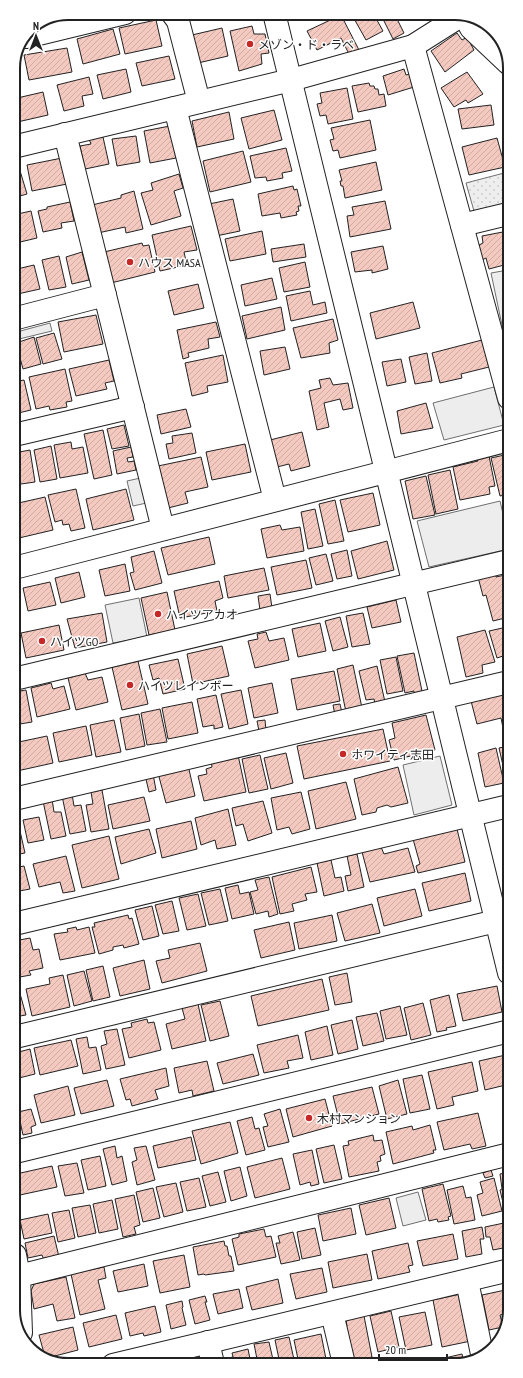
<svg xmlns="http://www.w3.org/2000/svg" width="523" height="1378" font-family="'PT Sans Narrow','Noto Sans JP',sans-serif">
  <defs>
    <pattern id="grass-dots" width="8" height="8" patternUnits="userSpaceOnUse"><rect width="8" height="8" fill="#eee"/><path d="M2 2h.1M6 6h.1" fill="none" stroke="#ccc" stroke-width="1.8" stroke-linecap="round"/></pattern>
    <pattern id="building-hatch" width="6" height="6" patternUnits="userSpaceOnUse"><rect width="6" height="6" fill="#f3c9c0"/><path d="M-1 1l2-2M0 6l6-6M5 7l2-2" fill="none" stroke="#d0aca5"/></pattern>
  </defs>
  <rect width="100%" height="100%" fill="#fff"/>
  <path fill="url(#grass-dots)" stroke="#6f6f6f" d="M508,172V203L474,211L466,183Z"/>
  <g fill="#ededed" stroke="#6f6f6f">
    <path d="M508,270V329L503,330L491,273Z"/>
    <path d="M50,323L52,331L15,340L13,333Z"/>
    <path d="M494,387L504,425L444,440L433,403Z"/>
    <path d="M145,477L151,502L133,506L127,481Z"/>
    <path d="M500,501L509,539V549L429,567L417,521Z"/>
    <path d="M139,598L147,637L113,643L105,605Z"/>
    <path d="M440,756L452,805L414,815L403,765Z"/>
    <path d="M418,1192L426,1220L403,1226L396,1198Z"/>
  </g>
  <g fill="url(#building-hatch)" stroke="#222">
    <path d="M355,13H373L383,31L366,40L352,15Z"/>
    <path d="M380,13H394L404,33L393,39Z"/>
    <path d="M341,15L359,50L349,54L341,38L317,50L307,31Z"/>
    <path d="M156,20L162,46L125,54L119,28Z"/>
    <path d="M252,26L254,34H265L269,53L261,54L262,64L239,71L230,31Z"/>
    <path d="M222,28L228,56L198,63L192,35Z"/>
    <path d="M113,29L120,54L83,64L77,39Z"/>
    <path d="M457,33L462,40L467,37L474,50L445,72L431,51Z"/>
    <path d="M67,48L72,72L29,80L24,55Z"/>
    <path d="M169,56L175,79L142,86L136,63Z"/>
    <path d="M126,69L131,92L103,99L97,75Z"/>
    <path d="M404,69L406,75L410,74L414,87L388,95L383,76Z"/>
    <path d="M467,72L483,94L468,103L466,100L454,107L441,88Z"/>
    <path d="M89,77L93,94L82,96L84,106L64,111L57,85Z"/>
    <path d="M369,83L370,86H374L375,89H378L379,95L384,94L386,106L358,112L352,86Z"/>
    <path d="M347,88L353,119L328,124L326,115L320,116L317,104L322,103L320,93Z"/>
    <path d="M43,92L48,115L13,123V99Z"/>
    <path d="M491,105L494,125L462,129L458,109Z"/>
    <path d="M274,110L282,140L249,149L241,118Z"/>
    <path d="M229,112L234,139L197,147L192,121Z"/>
    <path d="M370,120L376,150L340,158L338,150L333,151L330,140L334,139L331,128Z"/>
    <path d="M170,126L176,158L150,163L144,131Z"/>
    <path d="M136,136L140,162L117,166L112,139Z"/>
    <path d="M103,137L109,164L85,169L80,146L91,144L89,139Z"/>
    <path d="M497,138L505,167L469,175L462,147Z"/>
    <path d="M286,148L292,171L282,173L283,178L267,181L266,177L255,178L250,156Z"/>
    <path d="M243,151L251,182L210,192L203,161Z"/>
    <path d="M62,158L67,184L32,191L27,165Z"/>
    <path d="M376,162L382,190L345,198L343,186H341L340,181H342L339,170Z"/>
    <path d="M18,164L27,194L13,198V165Z"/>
    <path d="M179,174L183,188L174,191L181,216L151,225L141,193L153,190L151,183Z"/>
    <path d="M293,186L294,190L297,189L301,206H298L299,211L296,212L297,215L281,218L280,213L262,216L258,194Z"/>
    <path d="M134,191L143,229L126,233L125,227L98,233L92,205L121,198V195Z"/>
    <path d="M233,199L240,231L216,236L209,204Z"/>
    <path d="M385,201L391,229L350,237L347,216L354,215L352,207Z"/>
    <path d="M70,202L74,221L61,223L62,228L43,232L38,211L47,209V207Z"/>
    <path d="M31,211L37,238L16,243L13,229V215Z"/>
    <path d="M191,226L197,250L184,252L187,265L160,271L152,235Z"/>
    <path d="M262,231L266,254L230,261L225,239Z"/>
    <path d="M508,231V264L489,269L486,258L482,260L479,245L483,243L482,236Z"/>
    <path d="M142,243L143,246L149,245L155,272L111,283L104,252Z"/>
    <path d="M304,244L306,257L273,262L271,249Z"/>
    <path d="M383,246L388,269L372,273V270L355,272L351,252Z"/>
    <path d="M82,252L89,280L72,284L66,257Z"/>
    <path d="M59,256L66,287L49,290L42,260Z"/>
    <path d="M305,262L310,287L284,292L279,268Z"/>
    <path d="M34,265L40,289L13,295V270Z"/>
    <path d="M272,278L277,299L245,306L241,285Z"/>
    <path d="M198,284L204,308L174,315L168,291Z"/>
    <path d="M310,291L313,305L325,302L327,313L291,321L286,296Z"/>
    <path d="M413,302L420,328L376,339L370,313Z"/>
    <path d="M281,307L285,330L247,339L242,316Z"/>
    <path d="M96,315L103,344L64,352L58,322Z"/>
    <path d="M333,319L338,340L329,343L330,353L301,358L293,328Z"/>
    <path d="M216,322L220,337L208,339L209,348L188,353L189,357L183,359L177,330Z"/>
    <path d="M54,333L62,359L43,364L36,338Z"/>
    <path d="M34,337L41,364L23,369L16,343Z"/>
    <path d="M482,340L489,367L461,374L462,378L440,383L432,353Z"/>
    <path d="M14,343L19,365L14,367Z"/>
    <path d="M285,347L290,369L264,375L260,351Z"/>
    <path d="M427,353L432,381L415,384L409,357Z"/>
    <path d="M223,355L228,382L207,386L208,392L192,396L185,363Z"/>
    <path d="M401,359L406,382L387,386L382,362Z"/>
    <path d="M109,360L114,381L105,383L107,389L76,396L69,369Z"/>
    <path d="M65,369L72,401L66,402L67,407L50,410L49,406L36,409L29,377Z"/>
    <path d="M330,378L333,385L348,383L353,408L343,410L340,399L324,403L329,427L317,430L309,391L321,388L319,380Z"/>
    <path d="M24,380L31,410L14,414V382Z"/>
    <path d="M426,403L433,428L401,434L397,411Z"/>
    <path d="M186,409L191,427L161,434L157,415Z"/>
    <path d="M124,425L129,446L112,449L107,429Z"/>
    <path d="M103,430L112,475L94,479L84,434Z"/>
    <path d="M302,432L310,466L291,471L289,464L277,467L270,440Z"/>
    <path d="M192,433L196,453L169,459L166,444L173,443L172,436Z"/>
    <path d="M71,442L72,449L83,447L88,473L60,478L54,445Z"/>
    <path d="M245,444L251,472L212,480L206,452Z"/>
    <path d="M51,446L57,479L40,482L34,450Z"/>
    <path d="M131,447L133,457L127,458L128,462L134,461L136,470L117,474L113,451Z"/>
    <path d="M30,450L35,482L14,485V453Z"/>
    <path d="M509,454V494L500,496L491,458Z"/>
    <path d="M489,456L495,486L489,487L490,494L460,500L453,467L478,461L477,459Z"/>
    <path d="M201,457L208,487L185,492L188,503L168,508L158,466Z"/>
    <path d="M450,470L458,509L436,514L428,475Z"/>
    <path d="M426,476L435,515L413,519L405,481Z"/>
    <path d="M76,489L85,528L71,531L69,524L63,525L62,520L55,522L48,495Z"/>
    <path d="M126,489L134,520L93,530L86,499Z"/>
    <path d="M373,493L380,525L348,532L340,500Z"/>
    <path d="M45,497L53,530L19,538L14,517V504Z"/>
    <path d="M335,500L344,541L328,544L319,504Z"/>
    <path d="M509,502V525H508L504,503Z"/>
    <path d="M315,509L323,546L308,549L301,512Z"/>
    <path d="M280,525L282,530L300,527L304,551L267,558L261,529Z"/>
    <path d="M209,537L215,564L168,575L161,548Z"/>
    <path d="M387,541L394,570L358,579L351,551Z"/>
    <path d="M347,550L352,576L337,579L331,554Z"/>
    <path d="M154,551L162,583L135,590L130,573L134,572L131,557Z"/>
    <path d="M326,554L333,581L316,585L309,558Z"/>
    <path d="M306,560L312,588L277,595L271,567Z"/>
    <path d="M125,564L130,591L105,596L99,570Z"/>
    <path d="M264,568L269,590L228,598L224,576Z"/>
    <path d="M79,572L85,597L61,603L55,578Z"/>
    <path d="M495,573L496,577L505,575L509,591V617L493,621L486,595L483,596L478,577Z"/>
    <path d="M219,581L223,598L215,601L217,611L180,618L174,591Z"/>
    <path d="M50,582L56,605L28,611L23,588Z"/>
    <path d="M167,592L175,630L149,635L141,598Z"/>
    <path d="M270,594L272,608L260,610L258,596Z"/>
    <path d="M14,597L19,615L14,616Z"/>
    <path d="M396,600L401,622L372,628L367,607Z"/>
    <path d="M102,613L107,642L75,648L67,619Z"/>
    <path d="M363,613L370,644L352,647L346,616Z"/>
    <path d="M340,617L348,647L333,651L325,621Z"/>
    <path d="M320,623L326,651L298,657L292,629Z"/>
    <path d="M59,625L64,650L26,658L21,633Z"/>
    <path d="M507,627L509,636V654L497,658L489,631Z"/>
    <path d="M485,630L495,662L482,665L483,673L466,677L457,637Z"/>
    <path d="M266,632L269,641L284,638L289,660L255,668L248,641L258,639L257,634Z"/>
    <path d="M14,641L19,662L14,663Z"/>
    <path d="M222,646L229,676L193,684L187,654Z"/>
    <path d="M414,653L422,691L414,693V691L405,693L397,656Z"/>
    <path d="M396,657L403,691L387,694L380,660Z"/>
    <path d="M178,659L185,689L163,694L159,678L153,680L149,665Z"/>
    <path d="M138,661L148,704L122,710L112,667Z"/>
    <path d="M353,665L362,708L346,712L337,669Z"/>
    <path d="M377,666L385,702L375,704L374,699L366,700L359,671Z"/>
    <path d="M334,671L340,701L297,710L291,679Z"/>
    <path d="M85,673L88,680L102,677L108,702L76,710L68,678Z"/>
    <path d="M51,683L53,689L64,686L70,709L37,717L31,688Z"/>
    <path d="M272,683L278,713L254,718L248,688Z"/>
    <path d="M26,690L32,722L14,725V692Z"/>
    <path d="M241,690L248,724L229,729L221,694Z"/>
    <path d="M509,692V732L504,733L501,718L477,724L471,701Z"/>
    <path d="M216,695L223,727L214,729V725L203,727L197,699Z"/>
    <path d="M192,702L198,733L168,739L162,708Z"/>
    <path d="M340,704L342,713L335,715L333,705Z"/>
    <path d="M160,709L167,742L147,745L141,713Z"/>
    <path d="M139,714L145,746L126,750L120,718Z"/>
    <path d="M426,715L435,750L394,760L389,740L395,738L392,723Z"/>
    <path d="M114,720L121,752L96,757L90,725Z"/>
    <path d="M265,720L266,730L259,731L257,721Z"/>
    <path d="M86,726L92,755L59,762L53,733Z"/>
    <path d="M383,729L390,761L304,779L297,746Z"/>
    <path d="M47,736L53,763L17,771L14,757V743Z"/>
    <path d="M509,746V782L507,783L499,748Z"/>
    <path d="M496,748L504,783L485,787L478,753Z"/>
    <path d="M286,753L293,783L271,789L264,758Z"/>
    <path d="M238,755L246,792L204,801L198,776L207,774L206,769L212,767L211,761Z"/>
    <path d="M260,755L268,789L249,793L242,759Z"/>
    <path d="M188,765L195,796L166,803L158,773Z"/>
    <path d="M398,767L408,803L391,807L387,805L377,808L376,812L362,815L354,779Z"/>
    <path d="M153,774L156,790L149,792L145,775Z"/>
    <path d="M346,782L356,819L316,829L308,791Z"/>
    <path d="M102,790L109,829L91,832L86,805L93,804L91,792Z"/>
    <path d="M301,792L310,829L292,834L289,827L277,830L271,798Z"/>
    <path d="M72,794L74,806L81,805L86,831L70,834L62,796Z"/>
    <path d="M144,797L150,821L113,829L108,805Z"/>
    <path d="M52,799L54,812H61L66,836L51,839L43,801Z"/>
    <path d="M263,801L272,833L248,841L243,824L236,826L232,808Z"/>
    <path d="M228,809L236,845L217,849L215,840L201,845L195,818Z"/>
    <path d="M39,817L44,840L28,843L23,820Z"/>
    <path d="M191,821L197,849L162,858L156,829Z"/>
    <path d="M14,828L15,832L20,831L25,853L14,855Z"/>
    <path d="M149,829L156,853L121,864L115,837Z"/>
    <path d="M457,829L465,862L418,873L416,866L420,864L413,839Z"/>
    <path d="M109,836L119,879L82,888L72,845Z"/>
    <path d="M381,847L384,854L408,848L415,872L370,882L362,852Z"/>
    <path d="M357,854L364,887L348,891L345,876L351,875L347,856Z"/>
    <path d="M66,856L75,891L63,893L60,882L39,887L33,864Z"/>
    <path d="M331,860L335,878L341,877L344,891L324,896L317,863Z"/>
    <path d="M24,866L30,889L14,892V868Z"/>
    <path d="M311,867L317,892L305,894L307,900L292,904L294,911L280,914L272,877Z"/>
    <path d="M465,873L471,901L429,911L422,883Z"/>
    <path d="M269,877L278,914L269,917L268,911L256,914L250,892L258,890L255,880Z"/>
    <path d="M238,885L240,894L249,892L254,914L232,919L225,888Z"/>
    <path d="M220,889L228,921L209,925L201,893Z"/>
    <path d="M415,889L422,916L384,926L377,898Z"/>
    <path d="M198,894L206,926L187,930L179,898Z"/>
    <path d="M172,901L179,931L163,934L155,905Z"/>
    <path d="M372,904L380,933L345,941L337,913Z"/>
    <path d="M152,906L159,936L143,940L135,910Z"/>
    <path d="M128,915L129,919L132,918L139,944L124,948L123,945L113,947V950L99,954L92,927H95L94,923Z"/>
    <path d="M332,915L337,941L299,949L294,923Z"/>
    <path d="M289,922L295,950L261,958L254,930Z"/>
    <path d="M76,927L77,930L89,927L95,953L60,960L54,934L68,932L67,929Z"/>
    <path d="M30,938L33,950L39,949L43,968L29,971L31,975L14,978V941Z"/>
    <path d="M200,943L207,971L162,983L156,961L170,958L168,950Z"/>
    <path d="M144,960L150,989L120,996L113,968Z"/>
    <path d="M103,966L110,997L93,1001L86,970Z"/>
    <path d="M84,971L92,1001L74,1006L67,975Z"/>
    <path d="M347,973L352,1002L335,1005L329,977Z"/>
    <path d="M63,975L70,1007L32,1016L26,989L50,984L49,978Z"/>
    <path d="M322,979L329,1010L258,1026L251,996Z"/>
    <path d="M497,986L502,1012L463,1021L457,994Z"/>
    <path d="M19,990L26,1015L14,1017V991Z"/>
    <path d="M449,995L456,1026L446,1028L447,1030L437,1032L430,1000Z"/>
    <path d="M220,1001L229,1036L210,1041L201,1005Z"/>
    <path d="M423,1003L431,1035L411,1040L404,1008Z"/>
    <path d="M198,1004L206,1041L172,1049L166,1024L185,1019L182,1008Z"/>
    <path d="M400,1006L407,1035L386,1039L380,1011Z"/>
    <path d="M377,1013L384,1041L363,1046L356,1017Z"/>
    <path d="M147,1019L148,1023L154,1022L161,1050L129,1058L122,1029L132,1027L131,1023Z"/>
    <path d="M352,1020L358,1049L338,1054L331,1025Z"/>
    <path d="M327,1026L333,1055L311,1060L305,1032Z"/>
    <path d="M117,1029L125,1065L106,1069L101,1046L107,1044L104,1031Z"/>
    <path d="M298,1035L303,1058L287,1061L289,1068L264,1073L257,1045Z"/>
    <path d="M87,1037L89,1048L96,1047L101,1070L83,1074L76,1039Z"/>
    <path d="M71,1040L78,1066L40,1075L34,1048Z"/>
    <path d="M30,1049L35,1074L19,1078L15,1058V1053Z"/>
    <path d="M253,1054L259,1075L223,1084L217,1063Z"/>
    <path d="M510,1054V1084L485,1090L479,1061Z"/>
    <path d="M207,1061L214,1091L193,1096L192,1090L179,1093L174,1068Z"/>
    <path d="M472,1062L478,1091L452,1097L454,1105L437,1109L428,1072Z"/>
    <path d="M166,1068L169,1086L155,1090L158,1099L132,1106L130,1099L126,1100L120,1079Z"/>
    <path d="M422,1075L430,1109L410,1113L403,1079Z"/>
    <path d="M107,1080L114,1106L81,1114L74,1088Z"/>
    <path d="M398,1080L407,1114L387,1119L379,1086Z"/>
    <path d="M68,1086L75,1115L41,1123L34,1095Z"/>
    <path d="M372,1087L379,1114L340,1124L333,1096Z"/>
    <path d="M325,1099L332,1126L293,1137L286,1109Z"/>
    <path d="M31,1109L36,1125L31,1127L32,1133L23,1135L18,1112Z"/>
    <path d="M280,1109L289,1142L268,1147L263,1127L268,1126L264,1114Z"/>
    <path d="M478,1113L486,1146L472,1149L470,1144L444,1150L437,1122Z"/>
    <path d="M252,1117L255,1129L259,1128L265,1150L246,1155L237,1121Z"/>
    <path d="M230,1122L238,1153L201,1164L192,1131Z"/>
    <path d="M430,1125L436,1150H433L434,1153L393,1164L386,1132L412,1126L413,1130Z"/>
    <path d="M373,1135L374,1141L382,1140L385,1154L380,1156L381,1161L377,1162L379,1171L349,1177L343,1146L349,1145L348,1141Z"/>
    <path d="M191,1137L196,1160L158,1168L153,1146Z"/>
    <path d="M334,1145L342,1179L324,1183L316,1149Z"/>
    <path d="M115,1146L117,1158L122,1156L127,1181L112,1185L103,1149Z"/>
    <path d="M146,1146L155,1180L137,1185L132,1162L137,1160L134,1148Z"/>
    <path d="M312,1150L319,1184L311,1186L310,1182L300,1185L293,1154Z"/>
    <path d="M100,1156L106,1186L88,1190L81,1160Z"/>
    <path d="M282,1158L290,1189L255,1198L247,1167Z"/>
    <path d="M77,1163L84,1193L65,1196L58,1166Z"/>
    <path d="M52,1166L57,1187L20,1195L16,1174Z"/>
    <path d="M240,1167L247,1196L231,1201L224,1171Z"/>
    <path d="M491,1170L493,1176L485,1178L483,1173Z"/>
    <path d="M218,1172L226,1202L210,1206L202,1176Z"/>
    <path d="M510,1172V1210L505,1211L500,1190L502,1189L500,1174Z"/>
    <path d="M199,1178L206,1207L187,1211L180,1182Z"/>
    <path d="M494,1178L502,1211L482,1216L477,1195L483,1193L480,1182Z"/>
    <path d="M176,1183L183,1212L164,1217L156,1187Z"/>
    <path d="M443,1184L451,1216L448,1217L449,1220L438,1222L437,1219L429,1221L422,1189Z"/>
    <path d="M463,1186L466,1198L471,1197L475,1220L454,1224L447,1190Z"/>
    <path d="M153,1188L160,1218L143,1222L136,1192Z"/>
    <path d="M134,1195L140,1225L134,1227L136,1234L123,1237L115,1199Z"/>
    <path d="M389,1198L396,1228L366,1235L359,1205Z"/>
    <path d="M112,1200L118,1229L99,1233L93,1204Z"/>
    <path d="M90,1205L96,1233L78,1237L72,1208Z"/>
    <path d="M351,1208L356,1234L323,1241L318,1215Z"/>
    <path d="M69,1210L75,1238L58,1242L52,1213Z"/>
    <path d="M48,1214L52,1233L24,1239L20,1220Z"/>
    <path d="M504,1223L508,1247L493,1250L490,1237H486L485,1227Z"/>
    <path d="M482,1227L484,1239H480L482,1254L466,1257L462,1231Z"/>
    <path d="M315,1228L321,1255L302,1259L297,1232Z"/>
    <path d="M264,1229L266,1237L271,1236L276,1257L238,1265L232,1239L239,1237V1234Z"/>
    <path d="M293,1232L300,1260L281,1264L276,1243H280L278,1236Z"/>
    <path d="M453,1234L458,1259L423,1266L417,1241Z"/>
    <path d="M54,1236L59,1257L44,1260L42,1255L28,1258L25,1243Z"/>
    <path d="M224,1241L225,1246H227L229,1256H231L234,1271L205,1275L204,1274L198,1275L193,1247Z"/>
    <path d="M408,1243L413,1265L408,1266L410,1272L378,1279L372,1251Z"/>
    <path d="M367,1254L372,1280L333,1288L328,1262Z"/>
    <path d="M184,1255L190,1287L160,1293L153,1261Z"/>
    <path d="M144,1264L148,1286L118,1292L113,1271Z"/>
    <path d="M104,1267L106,1278L98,1280L105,1309L80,1315L71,1274Z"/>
    <path d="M322,1268L327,1292L296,1299L290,1274Z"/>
    <path d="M66,1277L75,1318L57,1321L53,1304L34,1309L31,1291L34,1284Z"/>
    <path d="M278,1279L283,1303L252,1310L246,1287Z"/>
    <path d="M239,1289L243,1308L218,1314L213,1294Z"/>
    <path d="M510,1289V1310L509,1313L500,1315L503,1327L489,1330L482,1295Z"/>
    <path d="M461,1294L471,1341L442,1347L433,1300Z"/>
    <path d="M205,1296L207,1302H205L210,1320L195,1324L189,1300Z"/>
    <path d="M182,1301L183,1307L182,1308L186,1325L171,1329L166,1305Z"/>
    <path d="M155,1306L161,1332L144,1336L143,1333L130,1336L125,1313Z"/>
    <path d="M391,1311L399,1347L378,1352L370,1316Z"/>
    <path d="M425,1312L432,1345L406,1350L399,1317Z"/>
    <path d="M116,1315L122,1339L89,1347L83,1323Z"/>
    <path d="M364,1316L372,1357L353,1362L346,1326H347L346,1320Z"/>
    <path d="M73,1327L78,1350L47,1358L45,1357L39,1335Z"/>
    <path d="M321,1334L327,1364H299L294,1340Z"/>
    <path d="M289,1337L295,1364H280L275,1340Z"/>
    <path d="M269,1342L274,1364H258L254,1344Z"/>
    <path d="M248,1349L251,1364H224L223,1359L233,1357L232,1353Z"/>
    <path d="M462,1354L464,1363H423Z"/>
    <path d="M198,1357L199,1364H175V1362Z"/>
  </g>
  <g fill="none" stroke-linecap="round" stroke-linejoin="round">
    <g stroke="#222" stroke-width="24">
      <g id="minor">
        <path d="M172,13L178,21L199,102"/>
        <path d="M274,13L509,973"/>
        <path d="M464,15L471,28L508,63"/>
        <path d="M26,37L125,13"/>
        <path d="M413,46L509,398"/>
        <path d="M175,108L275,500"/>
        <path d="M65,134L163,529"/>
        <path d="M13,147L291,80L413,46L462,15"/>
        <path d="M462,225L508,214"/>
        <path d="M13,319L105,295"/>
        <path d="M14,435L133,407"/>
        <path d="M14,568L509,440"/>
        <path d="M14,679L509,561"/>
        <path d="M14,799L509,682"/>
        <path d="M14,924L509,806"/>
        <path d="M15,1037L509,918"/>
        <path d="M15,1152L510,1031"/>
        <path d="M15,1255L19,1276L21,1333"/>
        <path d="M19,1276L510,1154"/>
        <path d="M467,1281L482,1354"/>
        <path d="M332,1313L344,1364"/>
        <path d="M208,1342L213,1364"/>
        <path d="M113,1365L510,1270"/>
      </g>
    </g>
    <use href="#minor" stroke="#fff" stroke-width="22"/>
  </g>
  <g fill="#c62828" stroke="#fff" stroke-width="1.5">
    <circle cx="250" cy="44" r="4"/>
    <circle cx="130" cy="262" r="4"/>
    <circle cx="158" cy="614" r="4"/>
    <circle cx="42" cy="641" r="4"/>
    <circle cx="130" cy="685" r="4"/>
    <circle cx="343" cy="754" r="4"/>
    <circle cx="309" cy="1118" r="4"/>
  </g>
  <g text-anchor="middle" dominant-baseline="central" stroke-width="3" stroke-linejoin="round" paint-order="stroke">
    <g font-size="12" fill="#222" stroke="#fff" text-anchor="start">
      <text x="258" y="44">メゾン・ド・ラベ</text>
      <text x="138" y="262">ハウス MASA</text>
      <text x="166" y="614">ハイツアカオ</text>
      <text x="50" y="641">ハイツGO</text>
      <text x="138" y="685">ハイツレインボー</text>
      <text x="351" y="754">ホワイティ志田</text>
      <text x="317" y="1118">木村マンション</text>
    </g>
  </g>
  <path d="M0 0H523V1378H0ZM68 20H455A48 48 0 0 1 503 68V1310A48 48 0 0 1 455 1358H68A48 48 0 0 1 20 1310V68A48 48 0 0 1 68 20Z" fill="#fff" fill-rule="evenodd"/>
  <path fill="none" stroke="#222" stroke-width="2" d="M68 20H455A48 48 0 0 1 503 68V1310A48 48 0 0 1 455 1358H68A48 48 0 0 1 20 1310V68A48 48 0 0 1 68 20Z"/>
  <g transform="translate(36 36)" stroke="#ffffff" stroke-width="3" paint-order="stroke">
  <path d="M0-3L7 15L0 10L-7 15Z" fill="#222222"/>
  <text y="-6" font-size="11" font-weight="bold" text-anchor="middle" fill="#222222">N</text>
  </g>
  <path d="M379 1354v6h68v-6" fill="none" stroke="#222222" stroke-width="2"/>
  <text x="385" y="1354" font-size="12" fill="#222222" stroke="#ffffff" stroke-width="3" paint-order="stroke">20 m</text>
</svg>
